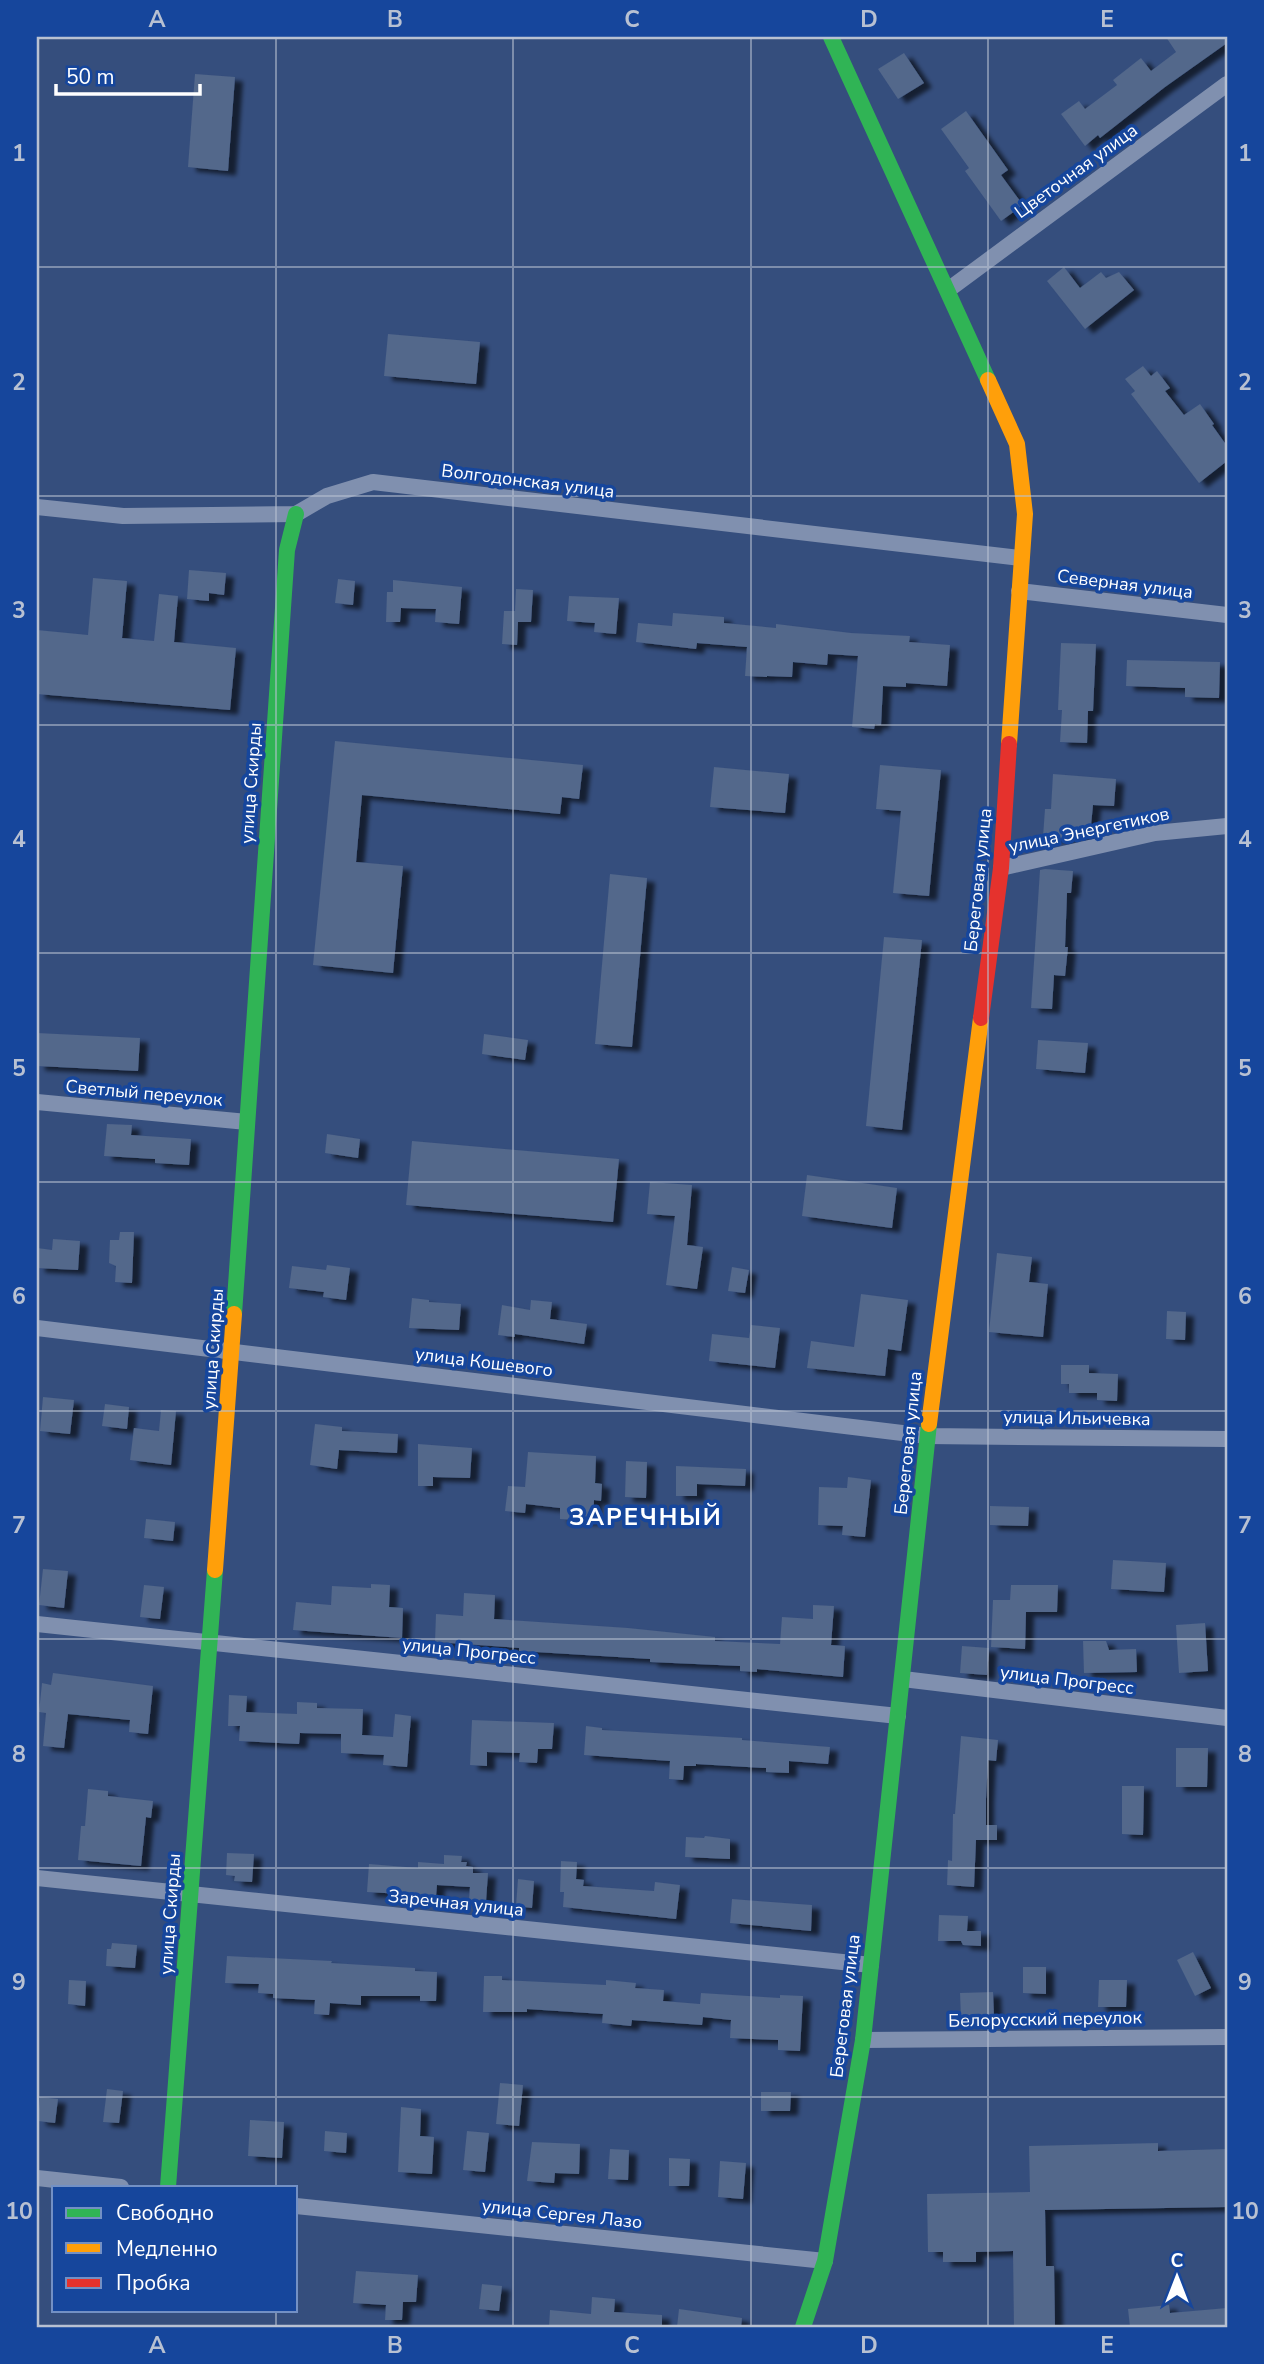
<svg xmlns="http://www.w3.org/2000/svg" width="1264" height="2364" font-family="'Nunito Sans',sans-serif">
  <defs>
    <filter id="shadow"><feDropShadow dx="8" dy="4.5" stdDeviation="2" flood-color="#0009"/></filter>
  </defs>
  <rect width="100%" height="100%" fill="#354e7d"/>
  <g fill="#52678b" filter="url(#shadow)">
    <path d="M1166,37H1227V43L1165,87L1100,138L1098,135L1085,146L1061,114L1079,101L1085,109L1117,85L1113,80L1141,58L1151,71L1176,52Z"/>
    <path d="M904,53L924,83L898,99L878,69Z"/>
    <path d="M195,74L235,77L228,171L188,167Z"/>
    <path d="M966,111L1008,170L1001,175L1023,205L1001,221L965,171L969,168L941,129Z"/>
    <path d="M1064,267L1080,288L1101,272L1106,278L1119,272L1134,290L1085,329L1047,281Z"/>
    <path d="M388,334L480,342L476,384L384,376Z"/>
    <path d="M1143,366L1151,376L1157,371L1170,388L1165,391L1184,415L1200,404L1214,424L1212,425L1227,446V461L1199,483L1131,394L1135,391L1125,379Z"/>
    <path d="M189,570L226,573L224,595L209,593V601L187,599Z"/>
    <path d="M93,578L127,581L122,638L154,641L159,594L178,596L174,642L236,648L230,710L37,694V630L88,635Z"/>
    <path d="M338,579L355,581L353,605L335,603Z"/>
    <path d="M393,580L462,587L459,624L435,622L436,609L401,608L400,622H386L387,592H393Z"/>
    <path d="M516,589L533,590L531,622H518L517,645L502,644L504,611H515Z"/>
    <path d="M569,596L619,598L616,634L594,632L595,623L567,621Z"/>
    <path d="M673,613L724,617V623L776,628V624L851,633L910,636L909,642L950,645L947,686L906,683V687L883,686L881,725L875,724L874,729L852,727L858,656L828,654L827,665L793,662L792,677L767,676V677L745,676L747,647L697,643L696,649L636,642L638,623L672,626Z"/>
    <path d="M1061,643L1096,644L1093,711H1088L1087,743L1060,742L1062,710H1058Z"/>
    <path d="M1127,660L1220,662L1219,698L1185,697V688L1126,686Z"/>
    <path d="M335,741L583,765L579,799L562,797L560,814L362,795L356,862L403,866L393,973L313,965Z"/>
    <path d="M880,765L941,770L929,896L893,893L901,811L876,809Z"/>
    <path d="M714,767L789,774L785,813L710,807Z"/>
    <path d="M1053,774L1116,779L1114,806L1093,805L1090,835L1068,833L1067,839L1043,837L1045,809H1051Z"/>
    <path d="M1045,869L1073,871L1071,893H1067L1065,947H1068L1065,976L1054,975L1052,1009L1031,1008L1040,870Z"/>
    <path d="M610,874L647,878L632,1047L595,1044Z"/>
    <path d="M884,937L922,940L902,1130L866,1126Z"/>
    <path d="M37,1033L140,1038L138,1071L37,1066Z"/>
    <path d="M484,1034L528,1040L525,1060L482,1054Z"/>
    <path d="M1038,1040L1088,1043L1085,1073L1036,1069Z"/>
    <path d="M107,1124L132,1125L131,1135L191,1139L189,1165L155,1163V1159L104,1156Z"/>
    <path d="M327,1134L360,1139L358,1158L325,1153Z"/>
    <path d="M412,1141L619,1159L613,1222L406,1205Z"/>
    <path d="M807,1175L897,1188L892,1228L802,1216Z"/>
    <path d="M650,1182L692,1185L687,1245L703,1247L697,1289L666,1285L675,1216L647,1214Z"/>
    <path d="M120,1232H134L132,1283L115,1282L116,1266L109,1263L110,1240H119Z"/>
    <path d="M53,1239L80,1241L78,1270L37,1268V1248L52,1250Z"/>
    <path d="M997,1253L1032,1257L1029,1282L1048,1284L1043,1337L989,1332Z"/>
    <path d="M327,1265L350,1268L346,1300L323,1297L324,1292L289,1288L292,1266L326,1270Z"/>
    <path d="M732,1267L749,1270L745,1293L728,1291Z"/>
    <path d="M861,1294L908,1300L901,1351L888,1349L885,1376L807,1368L811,1341L854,1347Z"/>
    <path d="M412,1298L429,1300V1302L461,1304L459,1330L409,1328Z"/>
    <path d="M531,1300L552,1302L550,1319L587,1324L584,1344L515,1334V1337L498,1335L502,1305L530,1310Z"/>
    <path d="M1167,1311L1186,1312L1185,1340L1166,1339Z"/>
    <path d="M751,1325L780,1328L775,1368L709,1361L712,1334L749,1338Z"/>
    <path d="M1061,1365H1089V1373L1118,1374L1117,1401L1097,1400V1393H1069V1384H1061Z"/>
    <path d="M43,1397L74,1400L70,1434L40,1431Z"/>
    <path d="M105,1404L129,1407L127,1429L102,1426Z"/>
    <path d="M161,1410L176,1411L171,1465L130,1460L134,1428L159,1431Z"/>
    <path d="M315,1424L342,1427V1431L398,1434L397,1453L339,1450L337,1469L310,1465Z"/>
    <path d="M418,1444L472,1448L470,1478L433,1477V1486H418Z"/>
    <path d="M528,1452L596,1456L595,1483L602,1484L601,1501L594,1500L593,1521L560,1519V1508L526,1504L525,1513L505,1511L508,1486L525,1487Z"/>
    <path d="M626,1461L647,1462L646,1498L625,1497Z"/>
    <path d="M676,1466L746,1469L745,1486L697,1484V1496H676Z"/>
    <path d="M848,1477L871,1480L865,1537L842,1535L843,1526L818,1525L819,1487L847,1488Z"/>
    <path d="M990,1506L1029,1507L1028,1526L990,1525Z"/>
    <path d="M146,1519L175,1522L173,1541L144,1538Z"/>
    <path d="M1113,1560L1166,1563L1164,1592L1111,1589Z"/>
    <path d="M43,1569L68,1571L64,1608L39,1605Z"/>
    <path d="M371,1584L390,1585L389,1607L403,1608L402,1638L293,1630L296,1602L331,1605L332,1586L371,1588Z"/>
    <path d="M144,1585L164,1587L160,1619L140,1617Z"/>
    <path d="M1011,1585H1058L1057,1612H1026L1025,1649L991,1647L993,1600H1010Z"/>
    <path d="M464,1593L495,1595L494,1619L628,1628L715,1637V1641L780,1644L782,1617L813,1619V1605L834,1606L831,1645L845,1646L843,1677L757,1669V1672L740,1671V1666L650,1662V1659L519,1651V1648L435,1642L436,1614L463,1616Z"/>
    <path d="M1205,1623L1208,1671L1179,1673L1176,1625Z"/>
    <path d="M1083,1641H1106L1109,1650L1136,1649L1137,1672L1084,1673Z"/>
    <path d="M962,1646L989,1648L987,1675L960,1673Z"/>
    <path d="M53,1673L153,1686L148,1734L129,1732L130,1720L68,1714L64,1748L43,1746L46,1713L39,1712L42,1683L51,1685Z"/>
    <path d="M229,1695L247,1696L246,1712L297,1714V1702L317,1703V1708L363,1709L362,1735L393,1737L395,1714L411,1716L407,1767L383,1765L384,1755L341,1753V1734L300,1733L299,1744L239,1741L240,1726H228Z"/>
    <path d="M472,1720L554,1723L552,1749H538L537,1763L519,1762L520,1753L487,1752V1766L470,1765Z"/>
    <path d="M586,1726L602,1728V1730L742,1738V1740L830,1747L828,1764L789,1761V1773L766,1772V1768L696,1764V1766H684L683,1780L669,1779L670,1761L584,1755Z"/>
    <path d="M961,1736L998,1740L996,1761L988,1760L986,1799V1825H997V1840H976L974,1887L947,1885L948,1860L952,1861L953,1814H955Z"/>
    <path d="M1176,1748H1208L1207,1787H1176Z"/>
    <path d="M1122,1786H1144L1143,1835L1122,1834Z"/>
    <path d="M88,1789L108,1791V1796L153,1801L151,1818L146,1817L141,1866L78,1860L81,1826H85Z"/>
    <path d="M705,1836L730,1839V1859L685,1857L686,1837L704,1838Z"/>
    <path d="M227,1853L254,1854L252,1882L234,1881L235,1876L226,1875Z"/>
    <path d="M444,1855L462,1856L461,1862H467L466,1866L473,1867V1873H488L486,1901L469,1900L470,1887L437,1885L436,1896L367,1892L369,1864L418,1868V1862L444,1864Z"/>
    <path d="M561,1861L577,1862L576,1879L584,1880L583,1886L654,1891L655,1882L680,1885L676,1919L563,1907L564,1892H560Z"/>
    <path d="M518,1879L534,1881L532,1908L516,1906Z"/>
    <path d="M732,1899L812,1905L811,1931L730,1923Z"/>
    <path d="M939,1915L968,1916L967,1931H981V1946L963,1945L961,1941H938Z"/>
    <path d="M112,1943L137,1945L135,1968L106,1966L107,1949H111Z"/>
    <path d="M1193,1952L1211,1988L1195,1996L1177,1960Z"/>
    <path d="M227,1956L332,1961L331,1963L415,1968V1971L437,1972L436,2001H420V1996H361V2005L330,2003L329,2015L314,2014L315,2000L273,1998V1994L258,1993L259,1984L225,1983Z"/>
    <path d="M1023,1967H1046V1994L1023,1993Z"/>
    <path d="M484,1976H502V1980L606,1985V1980L636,1983L635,1988L664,1990L663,2001L700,2004L701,1993L780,1998V1995L803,1996L800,2051L778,2050V2040L730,2038L731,2020L703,2017L702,2025L632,2020L631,2026L602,2023L603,2014L527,2009V2012H483Z"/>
    <path d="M69,1980L86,1981L85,2006L68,2004Z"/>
    <path d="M1099,1980H1127L1126,2007H1098Z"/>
    <path d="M993,1992L994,2017L961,2018L960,1993Z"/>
    <path d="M500,2083L523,2085L519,2126L496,2124Z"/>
    <path d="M107,2089L123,2091L119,2123L103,2122Z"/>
    <path d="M761,2092H791L790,2111H761Z"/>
    <path d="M40,2097L58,2099L55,2123L38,2121Z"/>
    <path d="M401,2107L421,2109L420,2136L434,2137L432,2174L398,2172Z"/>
    <path d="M250,2120L284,2122L282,2158L248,2156Z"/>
    <path d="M325,2131L347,2133L346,2153L324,2151Z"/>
    <path d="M467,2131L489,2133L485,2172L463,2170Z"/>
    <path d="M532,2142L580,2144L579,2174L555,2173L554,2183L527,2181Z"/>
    <path d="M1158,2143V2151L1227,2149V2207L1045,2210L1046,2266H1054L1055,2327H1014L1013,2251L976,2252V2262H943V2252H928L927,2194L1030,2192L1029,2146Z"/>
    <path d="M610,2149L629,2150L628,2180L608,2179Z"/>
    <path d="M669,2158L690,2159L689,2186H669Z"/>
    <path d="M720,2161L746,2163L743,2199L718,2197Z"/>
    <path d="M356,2271L418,2275L416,2302H403L402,2320H385L386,2305L353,2303Z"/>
    <path d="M482,2284L502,2286L499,2311L479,2309Z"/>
    <path d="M592,2297L615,2299L614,2312L662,2315V2327H549L550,2310L591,2314Z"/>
    <path d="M1169,2305L1170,2313L1227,2308V2327H1130L1128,2309Z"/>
    <path d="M679,2309L742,2318L741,2327H677Z"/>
  </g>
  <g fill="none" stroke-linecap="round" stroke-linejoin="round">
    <g stroke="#8090af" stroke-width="16">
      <path d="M948,290L1227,84"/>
      <path d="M37,507L123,516L296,514L327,496L373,482L1020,558"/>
      <path d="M1019,591L1227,615"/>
      <path d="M1001,868L1155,833L1227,826"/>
      <path d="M37,1102L247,1122"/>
      <path d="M37,1328L927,1436L1227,1439"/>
      <path d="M37,1624L898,1716"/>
      <path d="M903,1679L1227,1718"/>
      <path d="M37,1878L871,1965"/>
      <path d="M863,2040L1227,2037"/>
      <path d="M37,2178L121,2187"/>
      <path d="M296,2206L825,2261"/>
    </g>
    <g stroke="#30b455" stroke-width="16">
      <path d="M831,37L988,380"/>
      <path d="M234,1314L287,550L296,514"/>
      <path d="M168,2187L215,1570"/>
      <path d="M803,2327L825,2261L863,2040L929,1424"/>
    </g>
    <g stroke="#ff9f0a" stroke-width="16">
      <path d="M988,380L1017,444L1025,514L1009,744"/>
      <path d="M929,1424L981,1018"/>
      <path d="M215,1570L234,1314"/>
    </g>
    <path stroke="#e5322d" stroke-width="16" d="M981,1018L1001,868L1009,744"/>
  </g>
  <path fill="none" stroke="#b8c1d2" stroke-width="2" stroke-opacity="0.55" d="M276,37V2187M513,37V2327M751,37V2327M988,37V2327M37,267H1227M37,496H1227M37,725H1227M37,953H1227M37,1182H1227M37,1411H1227M37,1639H1227M37,1868H1227M37,2097H1227M276,2310V2327"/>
  <g text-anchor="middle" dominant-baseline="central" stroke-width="7" stroke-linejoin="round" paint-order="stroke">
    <g font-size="18" fill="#fff" stroke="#16469c">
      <text transform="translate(1076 171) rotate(-36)">Цветочная улица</text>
      <text transform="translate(528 481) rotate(7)">Волгодонская улица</text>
      <text transform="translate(1125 584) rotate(7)">Северная улица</text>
      <text transform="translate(251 783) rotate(-86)">улица Скирды</text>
      <text transform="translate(1089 830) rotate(-12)">улица Энергетиков</text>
      <text transform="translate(978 880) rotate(-84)">Береговая улица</text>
      <text transform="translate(144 1093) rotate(5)">Светлый переулок</text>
      <text transform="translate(213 1349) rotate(-86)">улица Скирды</text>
      <text transform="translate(484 1362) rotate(7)">улица Кошевого</text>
      <text transform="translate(1077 1418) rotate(1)">улица Ильичевка</text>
      <text transform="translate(908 1443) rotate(-84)">Береговая улица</text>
      <text transform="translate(469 1651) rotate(6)">улица Прогресс</text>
      <text transform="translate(1067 1680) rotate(7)">улица Прогресс</text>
      <text transform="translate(456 1903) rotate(6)">Заречная улица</text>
      <text transform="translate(170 1914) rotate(-86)">улица Скирды</text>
      <text transform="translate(845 2006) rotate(-83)">Береговая улица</text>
      <text transform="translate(1045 2019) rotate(-1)">Белорусский переулок</text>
      <text transform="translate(562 2214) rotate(6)">улица Сергея Лазо</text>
    </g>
    <g font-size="24" font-weight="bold" letter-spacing="2" fill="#fff" stroke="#16469c">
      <text x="646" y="1517">ЗАРЕЧНЫЙ</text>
    </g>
  </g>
  <rect width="1264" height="2364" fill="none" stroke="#16469c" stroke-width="77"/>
  <rect x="52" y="2186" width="245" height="126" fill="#16469c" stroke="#7390c4" stroke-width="2"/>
  <rect x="66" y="2208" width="35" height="10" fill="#30b455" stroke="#7390c4" stroke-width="2"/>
  <text x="116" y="2220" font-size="21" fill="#ffffff">Свободно</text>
  <rect x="66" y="2243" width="35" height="10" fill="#ff9f0a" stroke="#7390c4" stroke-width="2"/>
  <text x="116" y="2256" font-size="21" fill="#ffffff">Медленно</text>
  <rect x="66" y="2278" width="35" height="10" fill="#e5322d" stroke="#7390c4" stroke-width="2"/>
  <text x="116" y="2290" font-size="21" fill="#ffffff">Пробка</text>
  <g transform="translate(1177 2277)" stroke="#16469c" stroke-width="5" paint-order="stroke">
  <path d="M0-5L12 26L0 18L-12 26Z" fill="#ffffff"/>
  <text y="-10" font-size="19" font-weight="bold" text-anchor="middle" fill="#ffffff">С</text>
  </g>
  <path d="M56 84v10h144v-10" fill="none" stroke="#ffffff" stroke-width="3.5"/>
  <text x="66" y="84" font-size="21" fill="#ffffff" stroke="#16469c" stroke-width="5" paint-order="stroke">50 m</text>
  <rect x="38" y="38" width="1188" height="2288" fill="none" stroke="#b8c1d2" stroke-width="2.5"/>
  <g font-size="23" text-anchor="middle" font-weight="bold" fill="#b8c1d2">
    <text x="157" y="27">A</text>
    <text x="395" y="27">B</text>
    <text x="632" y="27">C</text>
    <text x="869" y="27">D</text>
    <text x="1107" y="27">E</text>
    <text x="19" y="161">1</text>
    <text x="1245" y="161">1</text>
    <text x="19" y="390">2</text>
    <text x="1245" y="390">2</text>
    <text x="19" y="618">3</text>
    <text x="1245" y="618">3</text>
    <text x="19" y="847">4</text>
    <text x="1245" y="847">4</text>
    <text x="19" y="1076">5</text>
    <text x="1245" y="1076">5</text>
    <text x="19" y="1304">6</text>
    <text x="1245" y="1304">6</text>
    <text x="19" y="1533">7</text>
    <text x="1245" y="1533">7</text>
    <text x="19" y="1762">8</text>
    <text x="1245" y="1762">8</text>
    <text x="19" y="1990">9</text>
    <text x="1245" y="1990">9</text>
    <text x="19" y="2219">10</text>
    <text x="1245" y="2219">10</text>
    <text x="157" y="2353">A</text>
    <text x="395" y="2353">B</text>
    <text x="632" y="2353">C</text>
    <text x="869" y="2353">D</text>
    <text x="1107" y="2353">E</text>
  </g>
</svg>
